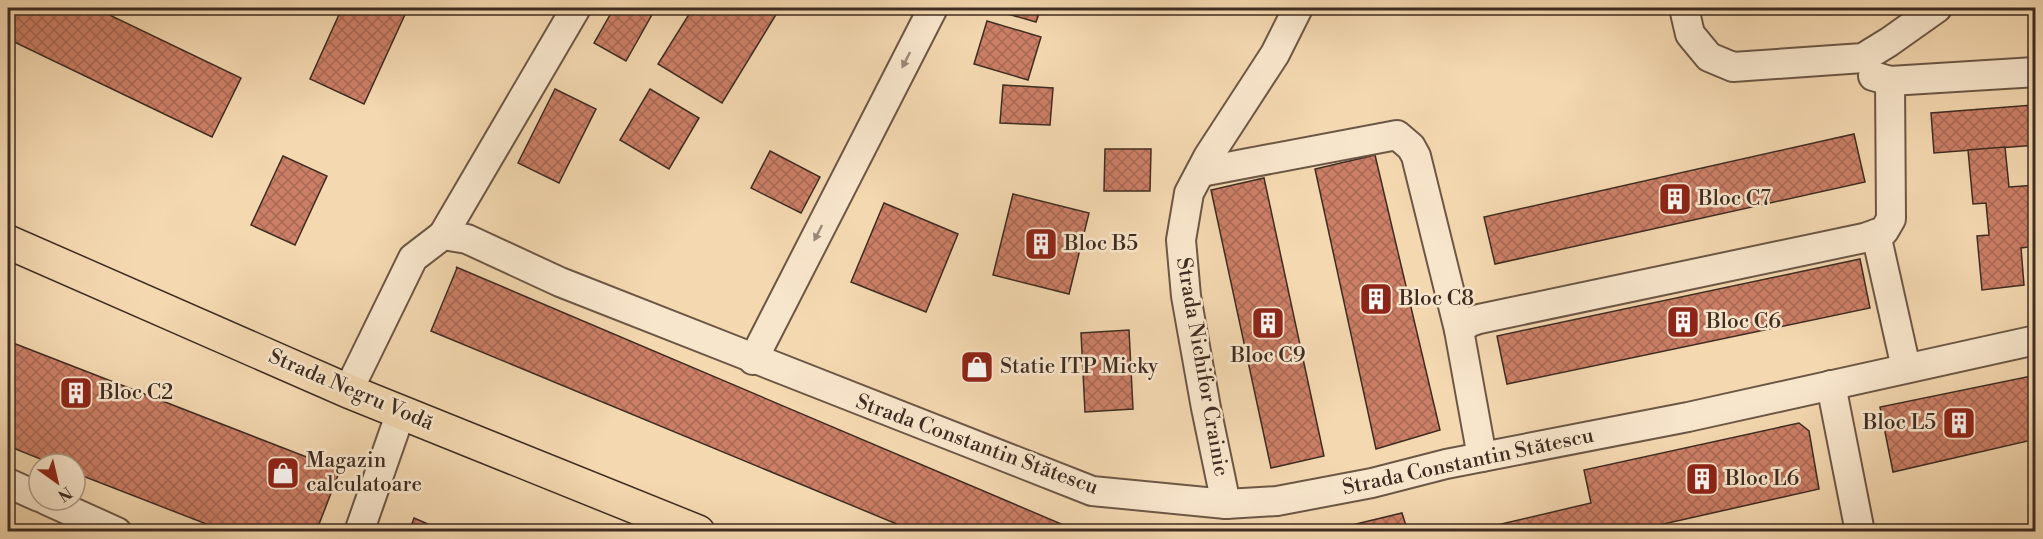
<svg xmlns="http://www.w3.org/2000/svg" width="2043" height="539" font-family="'Libre Bodoni',serif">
  <defs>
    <pattern id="building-cross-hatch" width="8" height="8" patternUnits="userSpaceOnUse" patternTransform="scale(1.5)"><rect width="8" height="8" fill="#cc7f66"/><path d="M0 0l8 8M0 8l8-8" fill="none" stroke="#a76854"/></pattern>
  </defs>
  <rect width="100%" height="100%" fill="#f4d8b0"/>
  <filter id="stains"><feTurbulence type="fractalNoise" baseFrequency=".00333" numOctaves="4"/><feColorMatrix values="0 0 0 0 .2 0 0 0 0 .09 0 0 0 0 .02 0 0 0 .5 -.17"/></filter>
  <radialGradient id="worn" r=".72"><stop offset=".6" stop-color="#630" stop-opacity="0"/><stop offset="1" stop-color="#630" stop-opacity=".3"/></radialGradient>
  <g fill="url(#building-cross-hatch)" stroke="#3e2c22" stroke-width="1.5">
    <path d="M8,8H95L241,78L212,137L8,39Z"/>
    <path d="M342,8H408L364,104L310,79Z"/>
    <path d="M614,8H647L654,11L626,61L594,43Z"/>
    <path d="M693,8H780L722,103L658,64Z"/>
    <path d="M987,8H1041L1036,22Z"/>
    <path d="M987,21L1041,37L1028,80L974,64Z"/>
    <path d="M1003,85L1053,88L1050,125L1000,123Z"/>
    <path d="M555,89L596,109L559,183L518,163Z"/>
    <path d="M650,89L699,118L669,169L620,140Z"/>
    <path d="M2033,105L2036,145L1934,153L1931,113Z"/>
    <path d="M1854,134L1865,182L1495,264L1484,217Z"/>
    <path d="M2005,147L2009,187L2036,185V246L2021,248L2024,285L1982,290L1977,236L1989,235L1986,203L1973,204L1968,150Z"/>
    <path d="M1105,149H1151L1150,191H1104Z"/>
    <path d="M770,151L820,177L801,213L751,188Z"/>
    <path d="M1375,155L1440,430L1376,449L1315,169Z"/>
    <path d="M283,156L327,176L295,245L251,225Z"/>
    <path d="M1264,178L1324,456L1271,468L1211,190Z"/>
    <path d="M1013,194L1089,213L1069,294L993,275Z"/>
    <path d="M884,203L958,234L926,312L851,282Z"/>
    <path d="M1860,259L1870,308L1507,384L1497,336Z"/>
    <path d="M456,267L1080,532H916L431,331L457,268Z"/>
    <path d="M1129,330L1133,409L1085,412L1081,333Z"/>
    <path d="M8,341L340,470L316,532H227L75,473V464H53L8,446Z"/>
    <path d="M2036,375V439L1893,472L1880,407Z"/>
    <path d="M1799,423L1809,431L1819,489L1628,532H1467L1591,503L1584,470Z"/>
    <path d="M1402,513L1408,532H1176L1265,531L1352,525Z"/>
    <path d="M414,518L446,532H409Z"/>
  </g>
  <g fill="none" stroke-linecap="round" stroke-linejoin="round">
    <g stroke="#6c5746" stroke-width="32">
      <g id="minor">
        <path d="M1684,8L1690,34L1709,57L1733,67L1863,58L1889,42L1937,8"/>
        <path d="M1873,76L1890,81L2036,72"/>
        <path d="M1201,172L1397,135L1411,147L1416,156L1459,330"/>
        <path d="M1876,234L1906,368"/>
        <path d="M443,235L576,8"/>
        <path d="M753,360L933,8"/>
        <path d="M1831,385L1860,532"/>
        <path d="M348,391L413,258L443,235L467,239L560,282L1092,491L1226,504L1277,501L1372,483L1446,464L1688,417L2036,340"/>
        <path d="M1482,457L1459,330L1470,322L1479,319L1864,238L1884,231L1891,219L1890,81"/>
        <path d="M8,483L39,497"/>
        <path d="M46,500L117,532"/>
        <path d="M1226,504L1206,408L1186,296L1181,240L1189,193L1208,157L1275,54L1298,8"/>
        <path d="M359,532L401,412"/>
      </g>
    </g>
    <g stroke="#3e2c22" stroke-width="36">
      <path id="major" d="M8,242L348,391L698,532"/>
    </g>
    <use href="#minor" stroke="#f8e6cc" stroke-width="28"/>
    <use href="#major" stroke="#f4d8b0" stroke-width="33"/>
  </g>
  <defs><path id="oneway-solid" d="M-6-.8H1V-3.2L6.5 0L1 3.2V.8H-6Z" transform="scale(1.5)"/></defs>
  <g fill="#9b8977">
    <use href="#oneway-solid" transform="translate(906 60) rotate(117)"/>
    <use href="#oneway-solid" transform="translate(818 233) rotate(117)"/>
  </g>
  <defs>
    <g id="building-square" transform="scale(1.725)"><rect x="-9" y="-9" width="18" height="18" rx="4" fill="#8f2418" stroke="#f8e6cc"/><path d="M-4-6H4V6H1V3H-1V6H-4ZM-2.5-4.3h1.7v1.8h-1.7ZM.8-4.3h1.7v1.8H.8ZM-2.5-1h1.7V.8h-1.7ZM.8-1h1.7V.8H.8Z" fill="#fff"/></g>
    <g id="shop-square" transform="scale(1.725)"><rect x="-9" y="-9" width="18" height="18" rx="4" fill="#8f2418" stroke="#f8e6cc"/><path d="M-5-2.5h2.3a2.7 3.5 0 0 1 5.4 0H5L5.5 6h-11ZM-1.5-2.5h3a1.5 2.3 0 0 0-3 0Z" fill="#fff"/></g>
  </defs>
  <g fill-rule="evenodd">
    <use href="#building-square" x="1675" y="199"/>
    <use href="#building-square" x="1041" y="244"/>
    <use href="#building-square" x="1376" y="299"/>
    <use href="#building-square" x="1683" y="322"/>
    <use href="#building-square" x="1268" y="323"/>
    <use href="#shop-square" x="977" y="367"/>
    <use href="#building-square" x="76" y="393"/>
    <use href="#building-square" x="1959" y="423"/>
    <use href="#shop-square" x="283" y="473"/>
    <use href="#building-square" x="1702" y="479"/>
  </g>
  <g text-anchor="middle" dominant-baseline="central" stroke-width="5" stroke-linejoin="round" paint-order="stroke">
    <g font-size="21" fill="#3e2c22" stroke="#f8e6cc" text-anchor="start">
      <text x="1698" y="199">Bloc C7</text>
      <text x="1064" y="244">Bloc B5</text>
      <text x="1399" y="299">Bloc C8</text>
      <text x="1706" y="322">Bloc C6</text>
      <text x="1268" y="356" text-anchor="middle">Bloc C9</text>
      <text x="1000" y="367">Statie ITP Micky</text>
      <text x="99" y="393">Bloc C2</text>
      <text x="1936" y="423" text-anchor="end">Bloc L5</text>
      <text x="306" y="461">Magazin<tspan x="306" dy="24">calculatoare</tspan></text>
      <text x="1725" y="479">Bloc L6</text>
    </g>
    <g font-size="21" fill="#3e2c22" stroke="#f8e6cc">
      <text transform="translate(1202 367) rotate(80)">Strada Nichifor Crainic</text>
      <text transform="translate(351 390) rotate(23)">Strada Negru Vodă</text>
      <text transform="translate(977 445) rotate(20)">Strada Constantin Stătescu</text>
      <text transform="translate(1468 462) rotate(-12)">Strada Constantin Stătescu</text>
    </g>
  </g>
  <rect width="2043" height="539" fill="none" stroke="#f4d8b0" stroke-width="30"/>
  <rect x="9" y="9" width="2025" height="521" fill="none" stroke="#3e2c22" stroke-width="3"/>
  <rect x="15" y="15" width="2013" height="509" fill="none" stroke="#3e2c22" stroke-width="1.5"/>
  <g transform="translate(57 482) rotate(146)"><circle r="28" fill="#f8e6cc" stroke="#ae9c88" stroke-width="1.5"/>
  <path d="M0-4.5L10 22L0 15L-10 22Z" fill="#8f2418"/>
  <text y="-9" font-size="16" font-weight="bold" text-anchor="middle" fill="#3e2c22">N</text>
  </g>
  <rect width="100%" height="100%" filter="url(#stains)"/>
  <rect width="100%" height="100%" fill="url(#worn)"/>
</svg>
